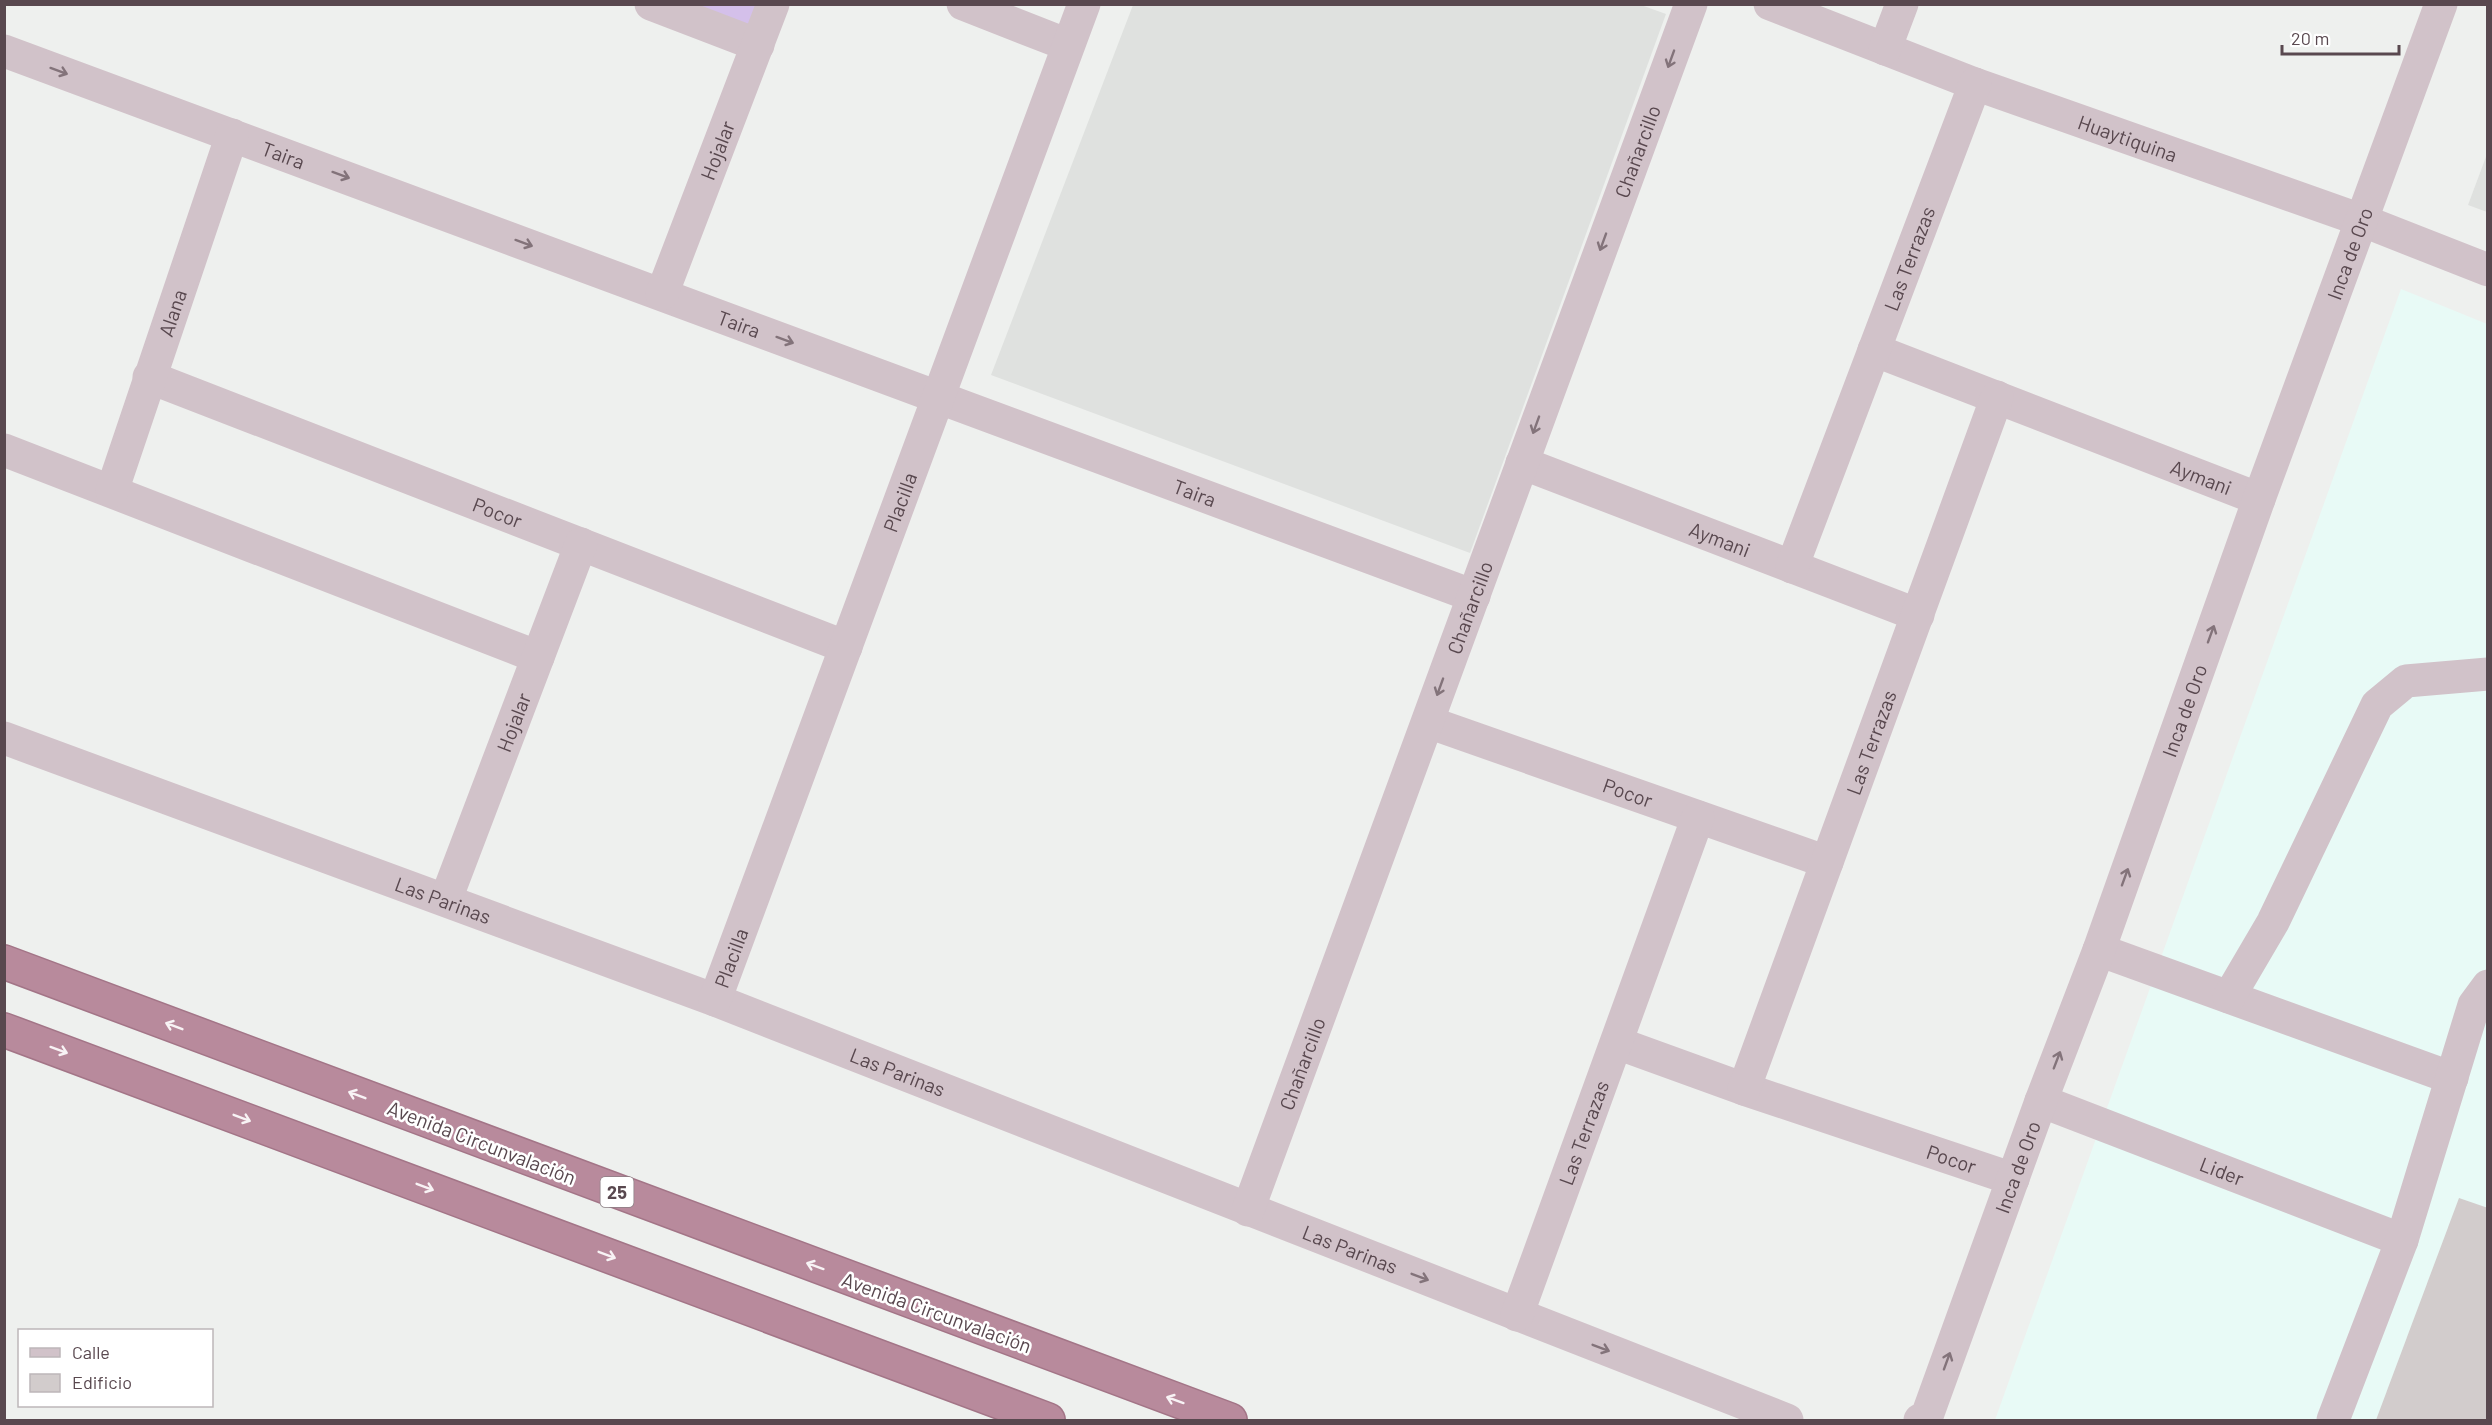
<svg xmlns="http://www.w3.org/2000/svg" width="2492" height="1425" font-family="Barlow,sans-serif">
  <rect width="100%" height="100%" fill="#eef0ee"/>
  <path fill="#e8faf6" d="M2401,289L2487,324V1420H1995Z"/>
  <g fill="#dfe1df">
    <path d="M1641,5L1666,14L1470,553L991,375L1133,5Z"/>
    <path d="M2487,154V212L2468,205Z"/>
  </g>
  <path fill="#d4c0ea" d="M672,5H758L746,34Z"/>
  <path fill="#d2cccc" d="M2459,1198L2488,1208V1420H2376Z"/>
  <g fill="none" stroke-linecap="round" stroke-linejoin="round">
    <g stroke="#a37587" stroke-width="36">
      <g id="highway">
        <path d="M4,962L1230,1420"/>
        <path d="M4,1030L1048,1420"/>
      </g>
    </g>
    <g stroke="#d1c2c9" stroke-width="33">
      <path d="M651,4L758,45"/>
      <path d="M963,4L1068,45"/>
      <path id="s1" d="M1770,4L1975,84L2361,220L2488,270"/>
      <path d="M1885,49L1902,4"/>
      <path id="s2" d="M4,51L1474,596"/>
      <path id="s3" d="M662,294L773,4"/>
      <path id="s4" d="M1874,350L2259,499"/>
      <path id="s5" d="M149,377L846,647"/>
      <path d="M4,450L538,657"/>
      <path id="s6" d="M1522,463L1918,615"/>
      <path id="s7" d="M112,491L232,135"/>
      <path id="s8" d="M1792,567L1975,84"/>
      <path id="s9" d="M1428,722L1827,862"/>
      <path id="s10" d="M4,738L715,1000L1787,1420"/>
      <path id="s11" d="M446,899L581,544"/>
      <path d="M2099,950L2452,1078"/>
      <path d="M2229,997L2273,922L2377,705L2406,681L2488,674"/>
      <path id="s12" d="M715,1000L1084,4"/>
      <path id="s13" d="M1617,1043L1744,1089L2013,1179"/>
      <path id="s14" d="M1744,1089L1997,397"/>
      <path id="s15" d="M2041,1101L2402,1240"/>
      <path id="s16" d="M1248,1210L1691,4"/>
      <path id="s17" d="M1517,1315L1698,817"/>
      <path id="s18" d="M1920,1420L1927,1416L2041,1101L2099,950L2259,499L2441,4"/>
      <path d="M2333,1420L2402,1240L2474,1005L2488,986"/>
    </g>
    <use href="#highway" stroke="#b88a9c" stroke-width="33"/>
  </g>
  <defs><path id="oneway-shaft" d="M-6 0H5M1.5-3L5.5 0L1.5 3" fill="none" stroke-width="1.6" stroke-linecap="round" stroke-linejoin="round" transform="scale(1.5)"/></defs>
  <g stroke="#83737a">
    <use href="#oneway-shaft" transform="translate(1671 59) rotate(110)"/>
    <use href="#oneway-shaft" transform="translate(59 71) rotate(20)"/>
    <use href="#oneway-shaft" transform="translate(341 175) rotate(20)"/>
    <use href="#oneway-shaft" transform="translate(1603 242) rotate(110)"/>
    <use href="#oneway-shaft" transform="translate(524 243) rotate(20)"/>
    <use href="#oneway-shaft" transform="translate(785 340) rotate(20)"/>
    <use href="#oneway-shaft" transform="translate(1536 425) rotate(110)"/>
    <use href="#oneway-shaft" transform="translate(2211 634) rotate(-70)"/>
    <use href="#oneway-shaft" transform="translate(1440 687) rotate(110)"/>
    <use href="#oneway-shaft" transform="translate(2125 877) rotate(-70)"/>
    <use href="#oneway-shaft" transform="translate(2057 1060) rotate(-69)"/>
    <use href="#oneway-shaft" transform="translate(1420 1277) rotate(21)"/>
    <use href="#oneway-shaft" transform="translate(1601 1348) rotate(21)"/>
    <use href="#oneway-shaft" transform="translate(1947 1361) rotate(-70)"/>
  </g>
  <g stroke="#f8f3f5">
    <use href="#oneway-shaft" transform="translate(174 1026) rotate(-159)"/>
    <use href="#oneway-shaft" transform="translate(59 1050) rotate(20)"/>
    <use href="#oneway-shaft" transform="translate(357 1095) rotate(-159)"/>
    <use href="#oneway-shaft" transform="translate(242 1118) rotate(21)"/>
    <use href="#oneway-shaft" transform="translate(425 1187) rotate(21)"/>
    <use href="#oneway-shaft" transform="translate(607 1255) rotate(21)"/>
    <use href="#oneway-shaft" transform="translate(815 1266) rotate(-160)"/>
    <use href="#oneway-shaft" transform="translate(1175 1400) rotate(-160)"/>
  </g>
  <g text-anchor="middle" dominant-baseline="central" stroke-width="5" stroke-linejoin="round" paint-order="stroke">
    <rect fill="#fff" stroke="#8b7f84" stroke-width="1.5" x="600.5" y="1177" width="33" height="30" rx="4.5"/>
    <g font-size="18" font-weight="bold" fill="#59484f">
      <text x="617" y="1192">25</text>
    </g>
    <g font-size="20" fill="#59484f" stroke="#fff">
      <text stroke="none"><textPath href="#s1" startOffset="382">Huaytiquina</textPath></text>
      <text stroke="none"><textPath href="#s3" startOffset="154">Hojalar</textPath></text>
      <text stroke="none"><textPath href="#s16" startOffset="1128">Chañarcillo</textPath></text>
      <text stroke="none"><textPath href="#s2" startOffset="298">Taira</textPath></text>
      <text stroke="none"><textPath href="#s18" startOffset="1245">Inca de Oro</textPath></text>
      <text stroke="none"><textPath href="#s8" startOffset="330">Las Terrazas</textPath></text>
      <text stroke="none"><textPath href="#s7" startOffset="188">Alana</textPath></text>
      <text stroke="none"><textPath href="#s2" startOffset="784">Taira</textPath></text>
      <text stroke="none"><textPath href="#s4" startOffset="351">Aymani</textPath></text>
      <text stroke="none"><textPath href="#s2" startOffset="1270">Taira</textPath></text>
      <text stroke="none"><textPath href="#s12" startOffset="531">Placilla</textPath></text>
      <text stroke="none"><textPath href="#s5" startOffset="374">Pocor</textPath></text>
      <text stroke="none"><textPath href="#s6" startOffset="212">Aymani</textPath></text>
      <text stroke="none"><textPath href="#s16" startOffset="642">Chañarcillo</textPath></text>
      <text stroke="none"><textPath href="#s18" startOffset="759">Inca de Oro</textPath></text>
      <text stroke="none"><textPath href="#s11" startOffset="189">Hojalar</textPath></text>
      <text stroke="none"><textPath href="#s14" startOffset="369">Las Terrazas</textPath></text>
      <text stroke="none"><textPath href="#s9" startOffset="212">Pocor</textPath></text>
      <text stroke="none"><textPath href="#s10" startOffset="468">Las Parinas</textPath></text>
      <text stroke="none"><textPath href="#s12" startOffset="45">Placilla</textPath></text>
      <text stroke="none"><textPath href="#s16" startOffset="156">Chañarcillo</textPath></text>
      <text stroke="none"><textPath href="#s10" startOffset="954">Las Parinas</textPath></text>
      <text stroke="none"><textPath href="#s17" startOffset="194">Las Terrazas</textPath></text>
      <text transform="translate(482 1142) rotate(21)">Avenida Circunvalación</text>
      <text stroke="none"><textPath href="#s13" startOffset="354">Pocor</textPath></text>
      <text stroke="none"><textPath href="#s18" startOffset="273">Inca de Oro</textPath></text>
      <text stroke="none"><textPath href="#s15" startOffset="194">Lider</textPath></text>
      <text stroke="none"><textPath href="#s10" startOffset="1440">Las Parinas</textPath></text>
      <text transform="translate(937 1312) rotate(20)">Avenida Circunvalación</text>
    </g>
  </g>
  <rect width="2492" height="1425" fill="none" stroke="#59484f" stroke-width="12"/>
  <rect x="18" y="1329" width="195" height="78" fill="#ffffff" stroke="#bdb6b9" stroke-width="1.5"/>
  <rect x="30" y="1348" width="30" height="9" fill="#d1c2c9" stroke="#bdb6b9" stroke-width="1.5"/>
  <text x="72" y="1359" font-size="18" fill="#59484f">Calle</text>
  <rect x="30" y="1374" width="30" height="18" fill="#d2cccc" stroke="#bdb6b9" stroke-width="1.5"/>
  <text x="72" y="1389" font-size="18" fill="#59484f">Edificio</text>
  <path d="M2282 45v9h117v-9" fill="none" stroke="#59484f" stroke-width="3"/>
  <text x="2291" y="45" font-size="18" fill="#59484f" stroke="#ffffff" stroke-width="4.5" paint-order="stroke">20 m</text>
</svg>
